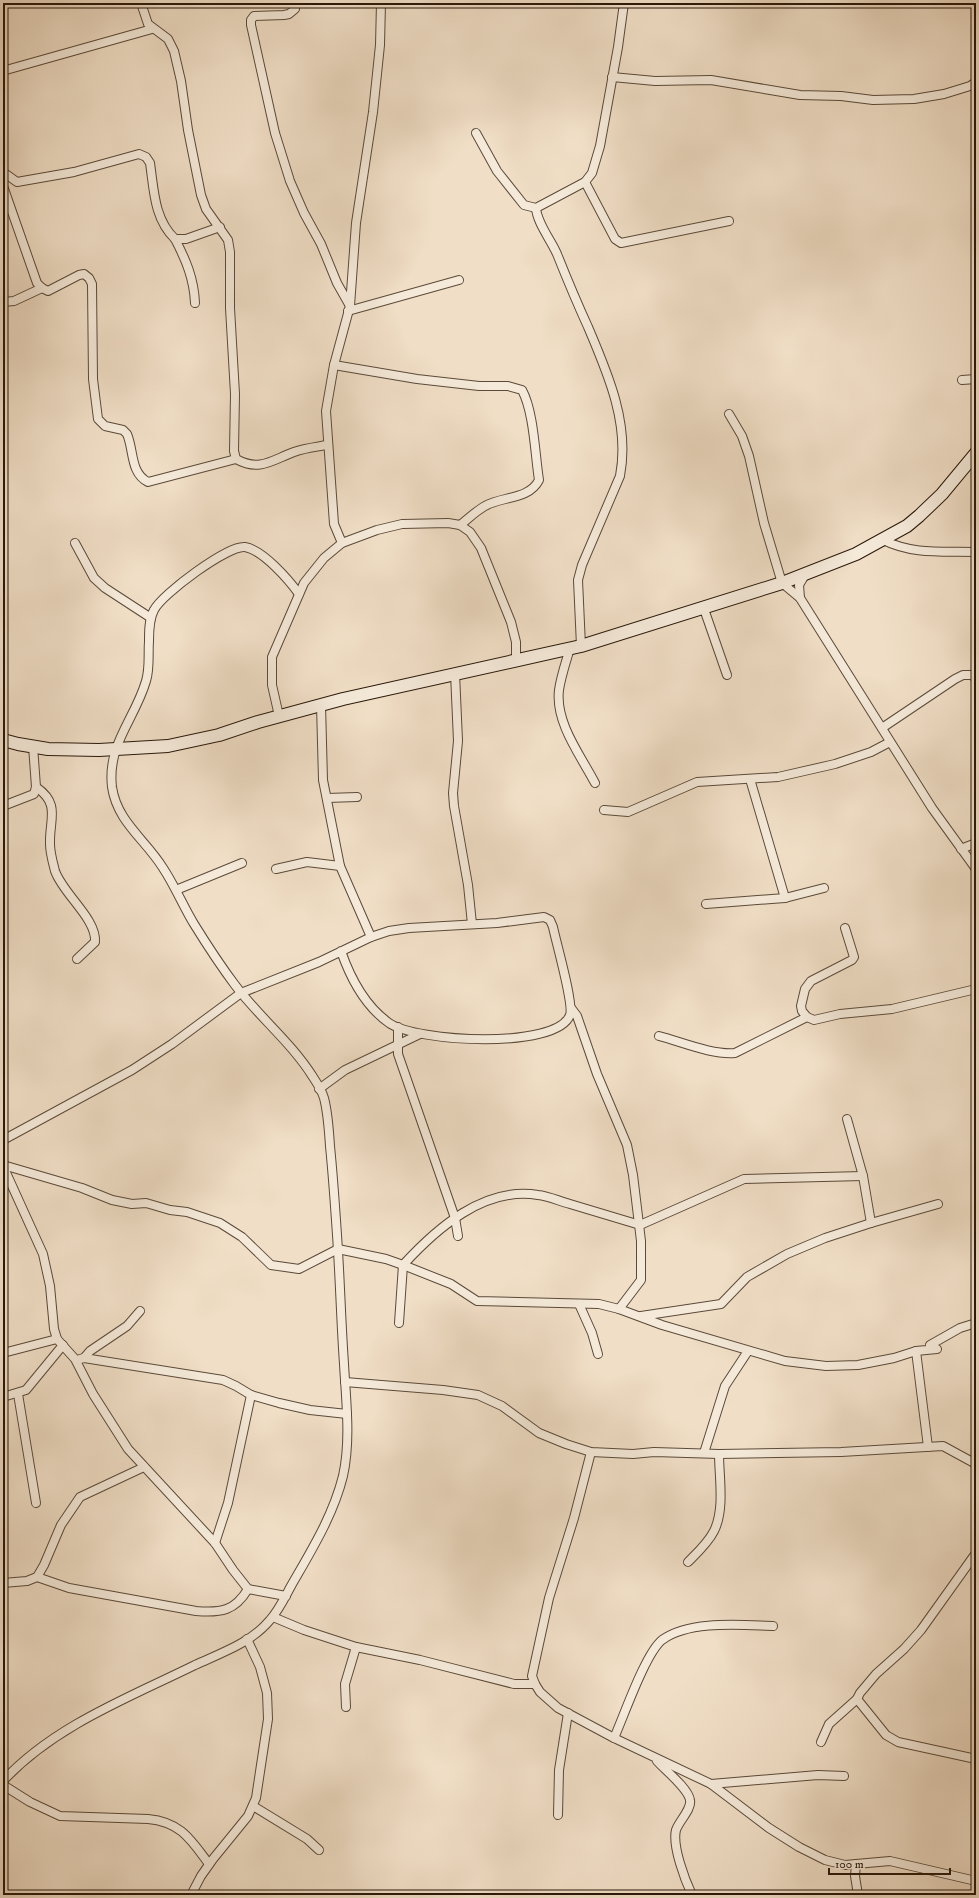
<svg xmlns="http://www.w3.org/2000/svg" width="979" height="1898" font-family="'IM FELL DW Pica',serif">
  <rect width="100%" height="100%" fill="#f0dec6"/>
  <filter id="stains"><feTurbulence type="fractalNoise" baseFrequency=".005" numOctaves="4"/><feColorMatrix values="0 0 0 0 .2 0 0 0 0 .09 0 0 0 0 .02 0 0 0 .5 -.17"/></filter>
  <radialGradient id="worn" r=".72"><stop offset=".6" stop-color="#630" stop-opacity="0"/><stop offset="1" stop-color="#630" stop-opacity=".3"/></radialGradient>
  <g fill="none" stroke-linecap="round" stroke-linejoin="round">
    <g stroke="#5b4a39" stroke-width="10">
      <g id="street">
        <path d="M141,3L148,24L168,39L174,51L181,81L188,130L201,195L206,209L228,240L230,252V308L235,394L234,451L236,459C260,472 272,460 294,452C305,448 316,447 327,445"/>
        <path d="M295,3V9L289,14L284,15L254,16L251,20V25L275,133L290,181L304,213L321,244L337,283L350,306"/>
        <path d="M6,70L152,29"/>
        <path d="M612,77L655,81L711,80L800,95L841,96L873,100L914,99L944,94L970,86L976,82"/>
        <path d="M476,133L497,171L524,205L536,208L585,182L592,173L600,146L618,47L624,3"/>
        <path d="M3,172L17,182L74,172L139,154L146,157L150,163C154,190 154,219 175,239H186L220,227"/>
        <path d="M585,182L615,239L621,243L729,221"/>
        <path d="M3,186L37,283L42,288L48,291L79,275L84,274L89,278L92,284L93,379L98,419L105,426L123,430L127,434C134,450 130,473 148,482L236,459"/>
        <path d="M536,208C537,223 551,240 557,254C567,279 577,303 588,327C608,374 630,424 620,476L582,565L578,580L581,646"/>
        <path d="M175,239C186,260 194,279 195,303"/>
        <path d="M3,302L14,301L42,288"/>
        <path d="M348,311L459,280"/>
        <path d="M334,365L417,379L479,386H508L522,390C534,412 535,455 539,480C529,500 502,496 485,506C476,511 468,519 460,525"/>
        <path d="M962,380L976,379"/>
        <path d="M729,414L742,436L749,456L764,523L782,583L800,598L932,808L976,869"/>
        <path d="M883,540C914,555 942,551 976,552"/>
        <path d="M75,543L94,578L105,588L151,618"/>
        <path d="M342,543L334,524L326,411L334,365L350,306L356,223L373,112L380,45L381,3"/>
        <path d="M800,598L799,585L805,575"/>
        <path d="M704,609L727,675"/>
        <path d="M570,648C566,662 561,676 559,690C555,723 581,756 595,783"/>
        <path d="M455,673L458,741L453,793L454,806L468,885L472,924"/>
        <path d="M321,705L323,780L340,866"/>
        <path d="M279,716L272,685V657L304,583L324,558L342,543L377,530L402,524L448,523L460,525L470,532L481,548L511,622L516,642V659"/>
        <path d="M882,728L955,679L963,675H972L976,679"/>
        <path d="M36,787C61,804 49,820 50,844C50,853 53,863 55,871C63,894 97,919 95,942L77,959"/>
        <path d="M327,798L357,797"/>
        <path d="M3,806L34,794L36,787L33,746"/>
        <path d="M604,810L628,812L697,782L778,777L835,764L871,752L890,742"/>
        <path d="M961,849L976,843"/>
        <path d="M276,869L307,862L340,866L371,937"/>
        <path d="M176,890L242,863"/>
        <path d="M785,898L824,888"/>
        <path d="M706,904L785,898L750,779"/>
        <path d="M845,928L854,957L852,960L811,981L805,989L801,1006L802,1011L807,1017L814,1020L840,1014L892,1009L976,989"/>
        <path d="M571,1008L577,1016L597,1074L627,1145L633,1175L641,1241V1280L619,1309"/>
        <path d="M398,1027V1054L455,1218L458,1236"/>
        <path d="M659,1036C682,1042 712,1055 735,1053L807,1017"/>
        <path d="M319,1089L345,1070L420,1034"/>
        <path d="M847,1119L863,1176L871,1223"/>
        <path d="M3,1140L132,1070L172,1044L241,993L319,962L371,937L389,931L409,928L497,923L544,917L550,920L553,927C556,942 574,1004 570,1015C557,1050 416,1042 389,1023C365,1006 350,977 341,951"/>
        <path d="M3,1165L82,1188L112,1200L132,1204L146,1203L170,1210L187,1212L220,1223L242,1237L271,1265L299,1269L338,1249L386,1259L403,1265L451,1284L477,1301L599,1304L619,1309L662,1325L785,1361L826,1366L858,1365L894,1358L916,1351L937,1349L930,1345L960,1328L976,1323"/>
        <path d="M3,1166L43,1254L50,1286L54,1329L57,1339L75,1359L93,1394L128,1449L215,1543L233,1570L248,1589L286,1596"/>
        <path d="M579,1304L592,1333L598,1354"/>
        <path d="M641,1316L721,1304L747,1277L787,1254L825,1238L871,1223L938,1204"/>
        <path d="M399,1323L403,1265C436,1229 484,1186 538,1195C548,1196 559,1201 570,1204C593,1211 616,1218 640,1225L744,1179L863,1176"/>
        <path d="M916,1351L928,1447"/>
        <path d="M3,1353L57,1339"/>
        <path d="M84,1358L223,1380L236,1386L251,1395L279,1403L310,1410L347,1414"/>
        <path d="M80,1359L84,1358L90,1351L127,1326L140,1311"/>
        <path d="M345,1382L443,1390L478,1395L502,1406L539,1433L566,1444L591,1452L633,1454L654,1452L719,1454L841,1452L943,1446L976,1464"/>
        <path d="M18,1394L36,1503"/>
        <path d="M3,1397L26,1390L63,1345"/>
        <path d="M591,1452L574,1518L549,1598L532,1676L535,1684L540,1692L558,1708L614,1738L711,1784L769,1828L799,1847L825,1860L845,1865L890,1861L976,1881"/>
        <path d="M704,1453L725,1386L748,1351"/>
        <path d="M215,1543L228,1503L251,1395"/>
        <path d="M976,1553L921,1630L904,1649L876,1674L860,1693L857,1699L886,1735L898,1742L976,1759"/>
        <path d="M688,1562C697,1553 708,1543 714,1531C725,1509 719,1477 719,1454"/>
        <path d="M37,1577L69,1588L196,1611C221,1613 235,1611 248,1589"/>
        <path d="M3,1583L27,1581L37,1577L44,1565L61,1525L80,1497L144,1467"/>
        <path d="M273,1617L304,1630L356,1647L420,1660L514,1684H535"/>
        <path d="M346,1707L345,1684L356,1647"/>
        <path d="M614,1738C624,1716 645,1654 662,1640C689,1620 741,1625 773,1626"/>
        <path d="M821,1742L829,1724L857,1699"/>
        <path d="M657,1761C665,1770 688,1788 690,1800C692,1809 679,1821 676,1830C672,1846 685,1880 692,1895"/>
        <path d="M3,1781C54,1726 128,1698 195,1665C221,1653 251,1643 270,1620C279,1610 285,1597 291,1586C311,1551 333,1516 343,1476C351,1440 346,1401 344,1364C341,1321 340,1278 337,1235C335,1205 333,1176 330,1146C329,1131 328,1113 324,1098C322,1091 317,1083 313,1077C291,1042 259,1017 235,985C220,965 207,945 194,924C183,906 175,886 163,868C146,840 117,822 112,787C107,744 135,719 146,681C150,668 148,655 149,641C149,631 149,619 154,610C162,594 228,545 245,547C263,550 289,580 299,594"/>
        <path d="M711,1784L818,1775L844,1776"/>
        <path d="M3,1785L30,1802L60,1816L148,1819C181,1822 191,1840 209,1864"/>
        <path d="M253,1806L307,1839L319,1850"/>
        <path d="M558,1815L559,1770L568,1713"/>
        <path d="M856,1864L855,1876L858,1895"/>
        <path d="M191,1895L201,1876L213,1859L248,1816L256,1798L268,1719L267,1693L260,1667L247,1639"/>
      </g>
    </g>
    <g stroke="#29180a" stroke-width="14">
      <path id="secondary" d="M3,740L18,744L48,749L99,750L168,746L219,735L258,722L343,699L581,646L782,583L856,554L907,526L919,516L942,494L976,453"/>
    </g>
    <use href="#street" stroke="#f5eada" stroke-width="8"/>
    <use href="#secondary" stroke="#f5eada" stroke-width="12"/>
  </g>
  <rect width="979" height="1898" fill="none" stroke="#f0dec6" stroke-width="16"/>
  <rect x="4" y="4" width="971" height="1890" fill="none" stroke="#29180a" stroke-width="2"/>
  <rect x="8" y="8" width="963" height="1882" fill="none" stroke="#29180a"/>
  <path d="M829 1868v6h121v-6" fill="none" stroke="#29180a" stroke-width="2"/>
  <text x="835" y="1868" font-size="12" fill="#29180a" stroke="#f5eada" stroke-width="3" paint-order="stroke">100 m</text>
  <rect width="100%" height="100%" filter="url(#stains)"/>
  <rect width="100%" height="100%" fill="url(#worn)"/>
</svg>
